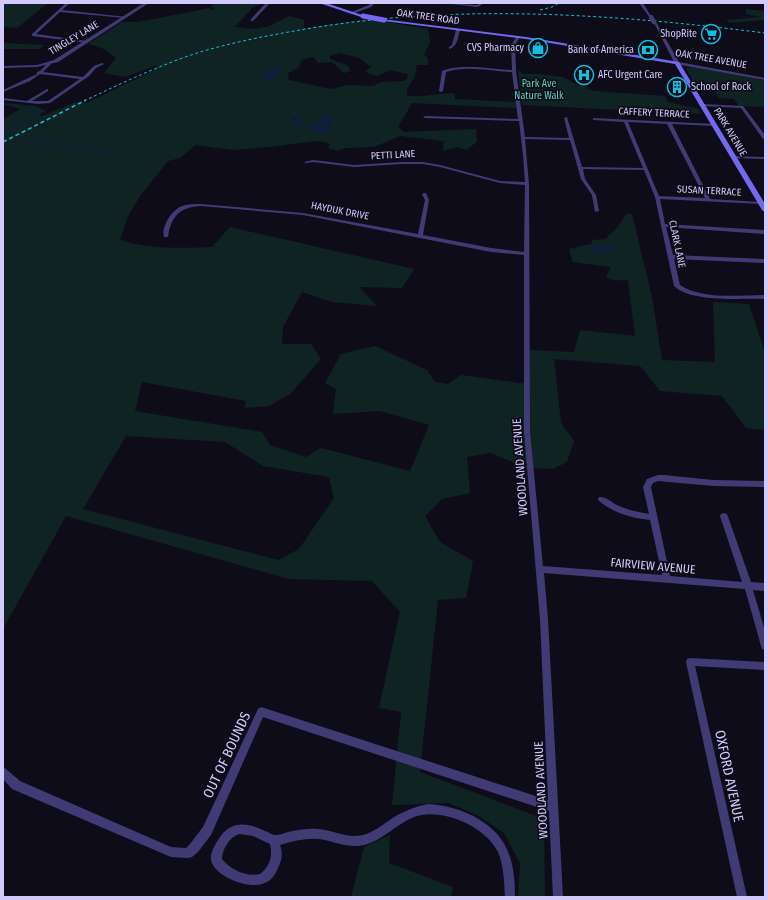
<svg xmlns="http://www.w3.org/2000/svg" width="768" height="900" font-family="'Fira Sans Condensed',sans-serif">
  <rect width="100%" height="100%" fill="#0f0c1a"/>
  <g fill="#102323" fill-rule="evenodd">
    <path d="M3,3H48L17,28L5,27L3,30Z"/>
    <path d="M216,3H262L252,8L235,27L252,29L267,27L289,16L304,20V28L369,19L428,29L430,42L424,55L428,58V65H417L415,76L407,89V96H422L449,93L455,94V99L516,102V108L412,103L398,127L404,132L476,129L477,142L466,150L457,147L443,151L444,141L400,136L374,147L344,148L338,151L328,148L330,144L326,142L315,141L269,147L233,150L195,145L180,158L168,161L140,196L128,216L120,239C144,250 186,248 212,247L230,227L414,269L402,288L359,287L377,306L332,302L302,292L283,327L282,344H311L321,359L290,394L269,406L245,408L246,401L142,382L135,411L262,432L270,445L306,457L321,448L410,471L429,425L380,411L333,414L336,389L325,383L341,354L375,346L427,370L435,382L448,384L461,375L527,384L528,350L574,352L580,330L635,336L628,280C620,280 612,282 606,276L611,267L573,262L569,249L591,244L593,240L605,239L617,228L626,214H632L652,297L662,360L715,362L713,302L749,304L765,353V430L746,428L722,396L660,391L640,366L554,359L561,423L574,441L567,462L553,469L527,468L491,453L467,457L470,493L442,499L425,516L440,542L473,561L466,598L438,600L420,772L544,819L545,897H518L520,863L504,833L477,815L449,803L392,805L401,712L379,708L400,612L372,581L289,579L66,516L3,629V369L20,375L3,369V119L20,109L7,105L3,106V103L35,106L46,111L39,115L42,116L76,102L87,103L154,70L157,65L126,77L104,73L116,58C108,50 99,46 88,44L122,22H138L210,8L211,10H215L211,6ZM339,53L359,58L371,67L365,72L377,76L390,70L407,74L408,77L404,81L381,82L373,86L348,85L331,89L289,80L288,73L299,67L301,60L313,57L318,63L332,62L344,73L351,71L347,65L330,59V56ZM321,115L332,121L328,124L330,130L320,134L317,133L312,126H297L293,119L300,118L304,124L312,125L324,122V120L320,118ZM126,436L225,442L263,466L329,477L334,498L299,549L278,560L83,509Z"/>
    <path d="M746,9L765,11V20L730,23L726,20L761,17L746,14Z"/>
    <path d="M3,43L44,45L40,49H3Z"/>
    <path d="M692,67L743,75L765,81V107L739,106L734,99L719,98L713,89L696,87L686,68Z"/>
    <path d="M518,70L523,74H539L563,77L576,84L594,91L665,96L668,102L699,109L701,114L522,105Z"/>
    <path d="M390,835L389,863L453,887L451,897H351L364,847Z"/>
  </g>
  <g fill="#0f1e3b">
    <path d="M281,64L283,65L279,72V76L268,80L262,79V75Z"/>
    <path d="M330,114L334,118L328,124L330,130L324,134L310,132L309,131L312,126L298,127L292,120L300,118L304,124L312,125L324,122V120L320,118L321,115Z"/>
    <path d="M594,245H610L616,250C608,255 598,254 589,249Z"/>
  </g>
  <g fill="none" stroke-linecap="round" stroke-linejoin="round">
    <g stroke="#0f1e3b" stroke-width="1.5">
      <path d="M3,133L34,117L40,112L36,108L10,104"/>
      <path d="M3,135L7,137"/>
      <path d="M14,139L41,138L40,140L45,142L83,149L90,147L95,148L114,154L117,158"/>
    </g>
    <g fill="#403b75" fill-rule="evenodd">
      <path d="M66,3H70L62,10L127,17L125,18L60,12L36,34L87,41L88,43L32,36V34Z"/>
      <path d="M266,3H270L253,21H251V19Z"/>
      <path d="M371,3H375L371,7L352,14L349,13L369,5Z"/>
      <path d="M443,3L477,5L480,3H484L478,7Z"/>
      <path d="M458,29L460,30C458,38 457,47 449,49V47L452,45L456,30Z"/>
      <path d="M517,36L520,37L515,45L516,71L525,137L569,138L564,118L567,117L582,167L643,168L624,122L594,120H593V118L715,124V126H714L672,124L710,199L761,202L763,203L761,204L660,199L665,224L765,230V234L666,227L673,255L765,259V263L674,259L680,285C702,300 739,295 765,295V299C741,298 692,303 674,286L655,197L644,170L583,169L585,179L596,195L599,211L595,212L592,195L581,179L570,140L525,139L529,184L530,432L543,566L662,575L650,520C631,518 614,513 599,501L598,499L599,497C606,496 611,502 617,505C627,510 638,512 649,514L643,487L647,479L658,475H664L713,480L765,481V487L713,486L658,481L653,483L651,487L670,576L742,582L720,516L721,514L724,513L727,514L751,582L765,583V591L753,590L765,631V650L762,649L761,646L745,589L544,573L548,619L563,897H553L549,811L263,717L211,835L198,852L192,857L188,858L171,857L12,789L3,779V767L6,769L20,781L171,847L186,848L190,844L203,827L258,709L261,707L548,800L540,619L524,432V255L491,252L303,215L201,206C179,207 171,217 168,237H164C161,226 172,210 182,206C188,204 195,204 201,204L303,213L418,234L425,200L422,194L424,193H426L429,200L423,235L491,248L524,252L525,185L500,183L440,167L423,164H402L354,167L313,162L306,163L304,162L313,160L354,165L402,162H423L440,165L500,181L525,182L523,155L519,121L425,118L423,117L425,116L518,119L512,72C491,71 467,65 446,72L443,91L441,92L439,91L442,71C458,63 494,69 512,70L511,45ZM628,122L667,124L705,198L659,196Z"/>
      <path d="M48,63L51,64L43,72L83,77L94,66L102,63L104,64L96,68L89,76L50,103L38,104L3,100V98L27,101L47,89H48V91L32,101H48L80,79L40,74L30,81L3,92V90L37,74V72L40,71Z"/>
      <path d="M703,104L743,106L765,135V139H763L741,108L702,106V104Z"/>
      <path d="M731,156L765,157V159L733,158L731,157Z"/>
      <path d="M690,658L765,662V670L695,666L747,897H737L686,662L687,659Z"/>
      <path d="M428,804C443,805 456,808 469,814C507,832 515,858 515,897H505C504,882 504,866 498,852C486,827 444,808 417,816C398,822 384,840 364,845C349,849 334,841 319,839C306,838 293,841 280,845C283,853 282,860 278,868C275,876 270,882 262,884C247,889 214,876 211,860C210,853 215,845 218,840C230,820 247,822 265,831C269,832 273,836 276,835C280,835 284,833 288,832C298,830 308,828 318,829C333,830 347,839 363,835C374,832 384,824 394,817C405,811 416,806 428,804ZM239,834L253,836L270,844C273,856 270,866 260,874C247,877 230,870 222,859C222,849 230,837 239,834Z"/>
    </g>
    <g fill="#403b75" fill-rule="evenodd">
      <path d="M144,3H149L58,62L37,67L3,68V66L37,65L54,60Z"/>
      <path d="M639,3H643L652,18H650Z"/>
      <path d="M653,21L656,22L679,62L765,78V80L675,64Z"/>
    </g>
    <g fill="#7369f1" fill-rule="evenodd">
      <path d="M319,3H326L365,16L361,17Z"/>
      <path d="M382,19L526,37L679,62L765,204V212L762,210L675,64L526,39L384,21Z"/>
    </g>
    <g stroke="#14bedc" stroke-width="1" stroke-dasharray="3 2.5" stroke-linecap="butt">
      <path d="M540,10L552,7L559,3"/>
      <path d="M84,101C122,83 160,65 200,52C234,42 270,35 306,29C458,3 613,14 765,33"/>
    </g>
    <path stroke="#14bedc" stroke-width="1.5" stroke-dasharray="4 3" stroke-linecap="butt" d="M3,142L86,100"/>
    <path stroke="#403b75" stroke-width="4.5" d="M651,17L654,22"/>
    <path stroke="#7369f1" stroke-width="5" d="M363,16L384,20"/>
  </g>
  <defs>
    <g id="supermarket-ring" transform="scale(1)"><circle r="9.5" fill="#0f0c1a" stroke="#14bedc" stroke-width="1.5"/><path d="M-6-5.5h2.5l.6 2H6L4.5 2H-2.5L-4.4-4H-6ZM-1.5 3.2a1.3 1.3 0 1 0 .1 0ZM3 3.2a1.3 1.3 0 1 0 .1 0Z" fill="#14bedc"/></g>
    <g id="shop-ring" transform="scale(1)"><circle r="9.5" fill="#0f0c1a" stroke="#14bedc" stroke-width="1.5"/><path d="M-5-2.5h2.3a2.7 3.5 0 0 1 5.4 0H5L5.5 6h-11ZM-1.5-2.5h3a1.5 2.3 0 0 0-3 0Z" fill="#14bedc"/></g>
    <g id="bank-ring" transform="scale(1)"><circle r="9.5" fill="#0f0c1a" stroke="#14bedc" stroke-width="1.5"/><path d="M-6-4H6V4H-6ZM0-2.3a2.3 2.3 0 1 0 0 4.6a2.3 2.3 0 1 0 0-4.6Z" fill="#14bedc"/></g>
    <g id="hospital-ring" transform="scale(1)"><circle r="9.5" fill="#0f0c1a" stroke="#14bedc" stroke-width="1.5"/><path d="M-5-5h3v3.5h4V-5h3V5h-3V1.5h-4V5h-3Z" fill="#14bedc"/></g>
    <g id="building-ring" transform="scale(1)"><circle r="9.5" fill="#0f0c1a" stroke="#14bedc" stroke-width="1.5"/><path d="M-4-6H4V6H1V3H-1V6H-4ZM-2.5-4.3h1.7v1.8h-1.7ZM.8-4.3h1.7v1.8H.8ZM-2.5-1h1.7V.8h-1.7ZM.8-1h1.7V.8H.8Z" fill="#14bedc"/></g>
  </defs>
  <g fill-rule="evenodd">
    <use href="#supermarket-ring" x="711" y="34"/>
    <use href="#shop-ring" x="538" y="48"/>
    <use href="#bank-ring" x="648" y="50"/>
    <use href="#hospital-ring" x="584" y="75"/>
    <use href="#building-ring" x="677" y="87"/>
  </g>
  <g text-anchor="middle" dominant-baseline="central" stroke-width="3.5" stroke-linejoin="round" paint-order="stroke">
    <g font-size="10" fill="#d2cafa" stroke="#0f0c1a">
      <text transform="translate(428 17) rotate(8)">OAK TREE ROAD</text>
      <text transform="translate(74 38) rotate(-31)">TINGLEY LANE</text>
      <text transform="translate(711 59) rotate(10)">OAK TREE AVENUE</text>
      <text transform="translate(654 113) rotate(3)">CAFFERY TERRACE</text>
      <text transform="translate(730 132) rotate(59)">PARK AVENUE</text>
      <text transform="translate(393 155) rotate(-3)">PETTI LANE</text>
      <text transform="translate(709 191) rotate(3)">SUSAN TERRACE</text>
      <text transform="translate(340 211) rotate(11)">HAYDUK DRIVE</text>
      <text transform="translate(677 244) rotate(78)">CLARK LANE</text>
    </g>
    <g font-size="10" fill="#d2cafa" stroke="#0f0c1a" text-anchor="end">
      <text x="697" y="34">ShopRite</text>
      <text x="524" y="48">CVS Pharmacy</text>
      <text x="634" y="50">Bank of America</text>
      <text x="598" y="75" text-anchor="start">AFC Urgent Care</text>
      <text x="691" y="87" text-anchor="start">School of Rock</text>
    </g>
    <g font-size="10" fill="#5ed2bb" stroke="#0f0c1a">
      <text x="539" y="84">Park Ave<tspan x="539" dy="12">Nature Walk</tspan></text>
    </g>
    <g font-size="12" fill="#d2cafa" stroke="#0f0c1a">
      <text transform="translate(520 467) rotate(-94)">WOODLAND AVENUE</text>
      <text transform="translate(653 566) rotate(5)">FAIRVIEW AVENUE</text>
      <text transform="translate(541 790) rotate(-93)">WOODLAND AVENUE</text>
    </g>
    <g font-size="14" fill="#d2cafa" stroke="#0f0c1a">
      <text transform="translate(227 755) rotate(-65)">OUT OF BOUNDS</text>
      <text transform="translate(729 776) rotate(78)">OXFORD AVENUE</text>
    </g>
  </g>
  <rect width="768" height="900" fill="none" stroke="#d2cafa" stroke-width="8"/>
</svg>
